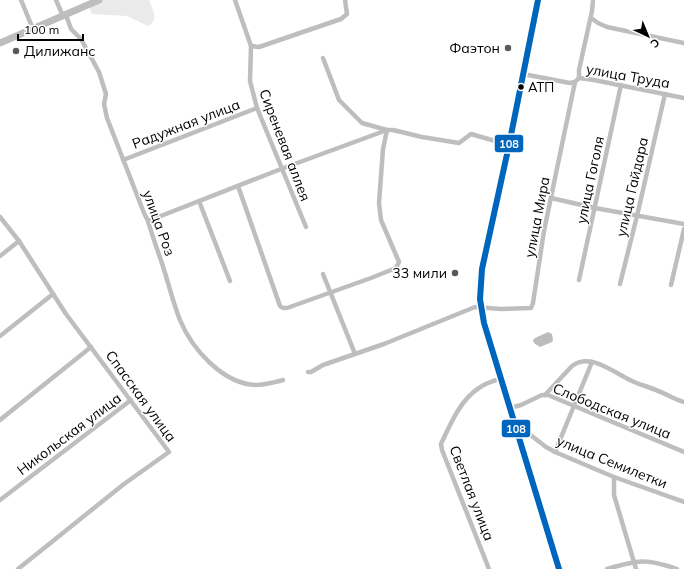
<svg xmlns="http://www.w3.org/2000/svg" width="684" height="569" font-family="Mulish,sans-serif">
  <rect width="100%" height="100%" fill="#fff"/>
  <path fill="#eaeaea" d="M104,0H149C152,9 160,20 148,26L127,16L92,14L89,7L91,5Z"/>
  <path fill="#bcbcbc" d="M548,332L552,334L553,340L552,342L540,347L534,343L533,340L535,338Z"/>
  <g fill="none" stroke-linecap="round" stroke-linejoin="round">
    <g stroke="#bebebe" stroke-width="4.5">
      <path d="M21,0L33,29"/>
      <path d="M56,0L63,16"/>
      <path d="M235,0L251,46L250,81L257,108L306,227"/>
      <path d="M66,15L71,29L81,39L99,72L106,94L104,104L107,118L144,213L148,221C153,239 160,256 165,273C170,289 174,305 180,320C192,349 223,384 256,385C265,385 275,382 283,380"/>
      <path d="M591,18L598,23L607,27L684,43"/>
      <path d="M251,46L259,47L341,19L347,14L345,0"/>
      <path d="M523,74L570,83L575,82L579,78L594,80L684,98"/>
      <path d="M579,78V70L592,11L593,0"/>
      <path d="M123,160L257,108"/>
      <path d="M238,186L280,306L283,308H287L371,278L396,268L399,262L381,220L379,203L383,149L387,130L362,123L339,100L323,58"/>
      <path d="M551,198L595,208L684,224"/>
      <path d="M199,201L230,281"/>
      <path d="M0,217L19,241L66,314L169,452L124,484L18,569"/>
      <path d="M148,221L281,169L387,130H393L422,137L459,143L471,134L509,145"/>
      <path d="M0,256L19,241"/>
      <path d="M323,274L355,354"/>
      <path d="M579,280L621,85"/>
      <path d="M620,284L637,216L665,94"/>
      <path d="M671,285L684,229"/>
      <path d="M0,336L53,294"/>
      <path d="M308,372H311L323,365L384,344L475,307L501,309L531,308L533,303L544,231L575,82"/>
      <path d="M545,395L572,366C591,352 614,373 632,381C640,385 650,387 658,391C667,394 675,400 684,402"/>
      <path d="M510,408L521,405L542,395H548L684,452"/>
      <path d="M0,420L91,347"/>
      <path d="M515,423L546,447L555,452L614,477L684,502"/>
      <path d="M555,452L592,362"/>
      <path d="M614,477V495L636,569"/>
      <path d="M0,500L131,400"/>
      <path d="M489,569L442,450L441,444C450,425 460,400 479,388C485,383 494,381 502,378"/>
      <path d="M607,569C638,560 646,558 677,569"/>
    </g>
    <path stroke="#c1c1c1" stroke-width="6" d="M538,0L509,145L482,269L480,299L484,323L559,569"/>
    <path stroke="#bdbdbd" stroke-width="7" d="M0,43L99,0"/>
    <g stroke="#fff" stroke-width="9">
      <path id="bus-1" d="M538,0L509,145L482,269L480,299L484,323L559,569"/>
    </g>
    <use href="#bus-1" stroke="#0065bd" stroke-width="6"/>
  </g>
  <g fill="#595959" stroke="#fff" stroke-width="1.5">
    <circle cx="508" cy="48" r="4"/>
    <circle cx="16" cy="51" r="4"/>
    <circle cx="455" cy="273" r="4"/>
  </g>
  <circle fill="#000" stroke="#fff" stroke-width="1.5" cx="521" cy="87" r="3.5"/>
  <g text-anchor="middle" dominant-baseline="central" stroke-width="3" stroke-linejoin="round" paint-order="stroke">
    <g font-size="13" fill="#000" stroke="#fff" text-anchor="start">
      <text x="528" y="87">АТП</text>
    </g>
    <g font-size="14" fill="#000" stroke="#fff" text-anchor="end">
      <text x="500" y="48">Фаэтон</text>
      <text x="24" y="51" text-anchor="start">Дилижанс</text>
      <text x="447" y="273">33 мили</text>
    </g>
    <g font-size="14" fill="#000" stroke="#fff">
      <text transform="translate(628 76) rotate(10)">улица Труда</text>
      <text transform="translate(186 124) rotate(-21)">Радужная улица</text>
      <text transform="translate(285 145) rotate(69)">Сиреневая аллея</text>
      <text transform="translate(590 180) rotate(-78)">улица Гоголя</text>
      <text transform="translate(632 187) rotate(-77)">улица Гайдара</text>
      <text transform="translate(537 217) rotate(-79)">улица Мира</text>
      <text transform="translate(159 223) rotate(70)">улица Роз</text>
      <text transform="translate(141 396) rotate(54)">Спасская улица</text>
      <text transform="translate(612 411) rotate(22)">Слободская улица</text>
      <text transform="translate(69 434) rotate(-37)">Никольская улица</text>
      <text transform="translate(612 462) rotate(22)">улица Семилетки</text>
      <text transform="translate(472 493) rotate(69)">Светлая улица</text>
    </g>
  </g>
  <g stroke="#fff" stroke-width="1.5">
    <rect x="494" y="134" width="30" height="19" rx="4" fill="#0065bd"/>
    <rect x="501" y="419" width="30" height="19" rx="4" fill="#0065bd"/>
  </g>
  <g font-size="11" text-anchor="middle" font-weight="bold" fill="#fff">
    <text x="509" y="148">108</text>
    <text x="516" y="433">108</text>
  </g>
  <g transform="translate(648 36) rotate(136)" stroke="#ffffff" stroke-width="3" paint-order="stroke">
  <path d="M0-3L7 15L0 10L-7 15Z" fill="#000000"/>
  <text y="-6" font-size="11" font-weight="bold" text-anchor="middle" fill="#000000">С</text>
  </g>
  <path d="M18 34v6h65v-6" fill="none" stroke="#000000" stroke-width="2"/>
  <text x="24" y="34" font-size="12" fill="#000000" stroke="#ffffff" stroke-width="3" paint-order="stroke">100 m</text>
</svg>
